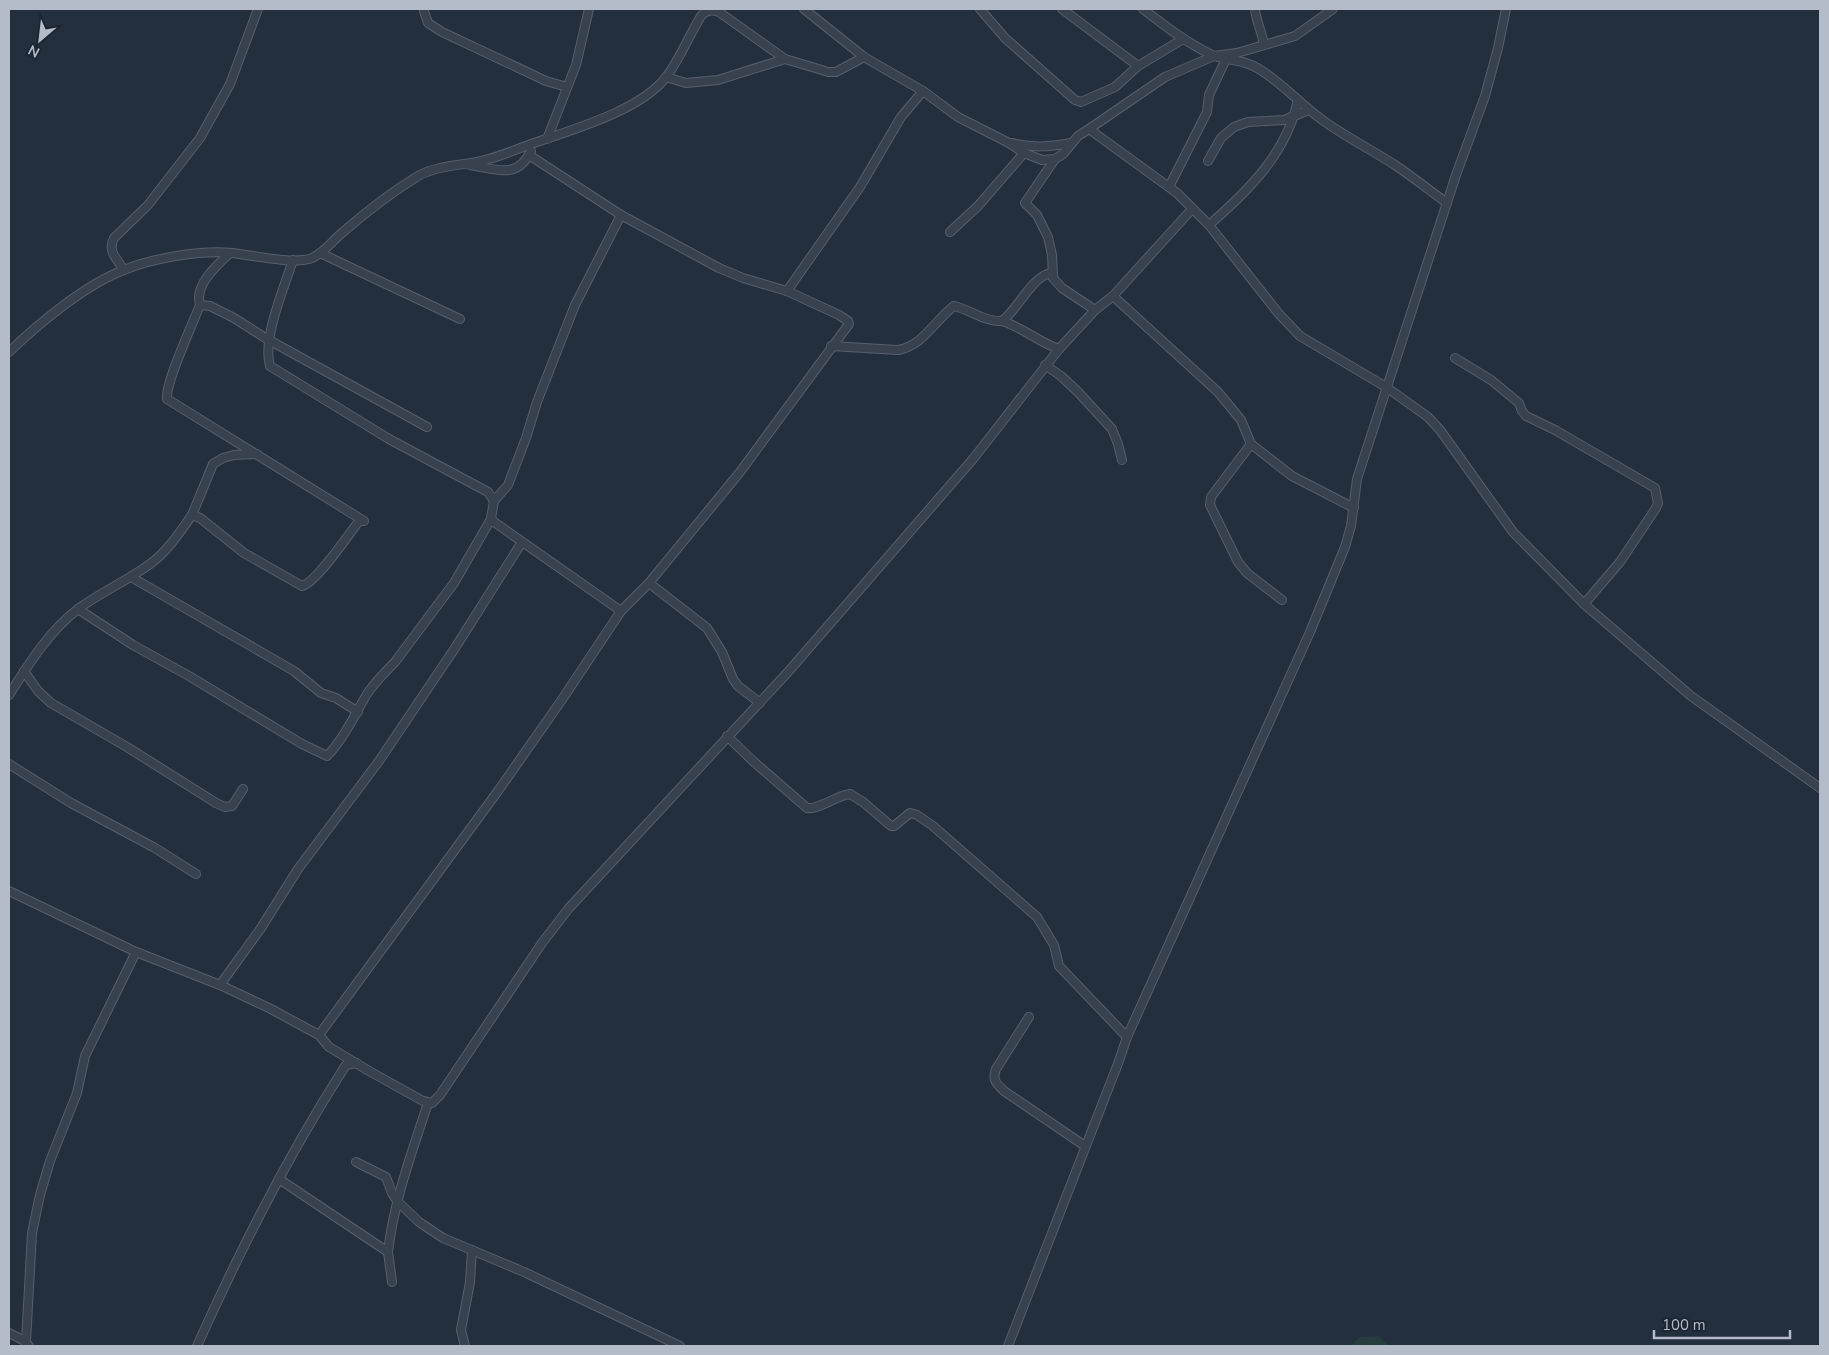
<svg xmlns="http://www.w3.org/2000/svg" width="1829" height="1355" font-family="'Nunito Sans',sans-serif">
  <rect width="100%" height="100%" fill="#242f3e"/>
  <path fill="#263c3f" d="M1379,1336L1388,1346H1350L1360,1337Z"/>
  <g fill="none" stroke-linecap="round" stroke-linejoin="round">
    <g stroke="#565f6c" stroke-width="10">
      <g id="minor">
        <path d="M804,9L864,57L923,91L958,117L1009,143L1024,153L1042,160L1055,159L1063,154L1078,136L1089,129L1177,193L1209,225L1279,314L1300,336L1386,387L1428,417L1440,430L1513,532L1584,604L1691,696L1820,788"/>
        <path d="M980,9L1005,38L1075,100L1081,102L1115,87L1138,66L1183,39"/>
        <path d="M1062,9L1138,66"/>
        <path d="M1143,9C1165,26 1187,43 1212,55C1229,62 1241,58 1259,69C1282,83 1299,103 1321,119C1344,136 1370,149 1395,165C1413,177 1430,191 1447,203"/>
        <path d="M1255,9C1256,21 1262,32 1264,45"/>
        <path d="M424,11L428,23L442,32L546,81L567,87"/>
        <path d="M666,77L686,83L718,80L785,59"/>
        <path d="M1089,129L1165,77L1214,56L1237,53L1295,36L1333,9"/>
        <path d="M547,139L576,65L589,9"/>
        <path d="M1011,143C1035,148 1047,147 1071,143"/>
        <path d="M1055,159L1025,203L1037,215L1048,237L1052,255L1053,278L1062,288L1095,310"/>
        <path d="M1208,161L1221,138L1234,127L1248,122L1284,120L1309,110"/>
        <path d="M470,165C497,169 517,180 531,151"/>
        <path d="M1169,187L1207,112L1209,95L1226,59"/>
        <path d="M1209,225C1248,191 1287,153 1298,100"/>
        <path d="M950,232L978,206L1024,153"/>
        <path d="M320,253L460,319"/>
        <path d="M293,260C284,288 262,339 270,366L389,439L488,492L494,501L491,518L494,522L621,611"/>
        <path d="M124,270C117,259 107,251 114,238L148,205L200,138L230,84L258,9"/>
        <path d="M787,291L860,187L901,117L923,91"/>
        <path d="M1113,296L1218,392L1241,420L1251,444L1292,476L1354,508"/>
        <path d="M200,305L210,306L234,318L267,339L427,427"/>
        <path d="M1002,321C1022,327 1038,342 1059,349"/>
        <path d="M831,346L898,350C923,346 935,320 954,306C971,310 985,322 1002,321C1018,310 1032,275 1052,273"/>
        <path d="M9,352C38,324 86,284 124,270C153,258 200,250 232,253C250,255 296,265 312,258C324,253 333,240 343,232C366,212 392,192 418,176C440,164 465,166 489,159C504,155 519,148 534,143C574,129 642,110 667,76C680,58 689,36 701,16C706,10 712,9 719,12L785,59L812,67L828,72H836L864,57"/>
        <path d="M1455,358L1491,380L1519,403L1522,411L1526,416L1555,430L1655,488L1658,503L1656,508L1620,562L1584,604"/>
        <path d="M1045,365L1061,376L1078,392L1112,429L1118,444L1122,460"/>
        <path d="M1251,444L1211,497L1210,505L1238,562L1247,573L1282,600"/>
        <path d="M494,501L508,485L526,438L537,402L575,305L621,215"/>
        <path d="M192,515L213,464L223,458L234,455L257,454"/>
        <path d="M131,577L294,671L321,693L336,698L358,712"/>
        <path d="M649,583L707,628L722,652L733,679L738,686L760,703"/>
        <path d="M78,609L133,645L189,676L302,744L327,756C343,740 355,714 367,694C375,682 385,672 395,662L454,583L491,519"/>
        <path d="M24,671L38,691L51,703L127,747L216,803L225,807L232,806L243,789"/>
        <path d="M9,695C28,665 49,631 78,609C101,592 127,581 150,564C167,552 180,532 192,515L200,518L244,553L302,586C316,583 349,534 359,521H364L167,399C165,383 193,323 200,305C194,285 217,265 230,253"/>
        <path d="M727,736L754,762L807,808C818,810 838,795 850,794L863,802L891,826H894L910,813L917,815L933,826L1037,917L1054,945L1059,966L1127,1037"/>
        <path d="M9,764L71,803L155,848L196,874"/>
        <path d="M9,891L136,952L220,985L269,1008L319,1035L329,1047L369,1071L423,1101L432,1103L440,1095L542,943L569,908L788,672L973,459L1059,349L1095,310L1113,296L1192,209"/>
        <path d="M220,985L261,928L298,869L379,761L455,648L522,542"/>
        <path d="M1029,1017L996,1069C992,1080 996,1083 1004,1091L1085,1146"/>
        <path d="M319,1035L498,791L561,701L621,611L649,583L740,472L849,324L848,321L839,315L787,291L743,278L719,268L621,215L529,155"/>
        <path d="M356,1162L386,1177L392,1193L397,1201L419,1222L443,1238L524,1272L680,1346"/>
        <path d="M279,1179L388,1252L392,1282"/>
        <path d="M388,1252C394,1200 412,1152 428,1103"/>
        <path d="M9,1333L23,1340L29,1346"/>
        <path d="M26,1342L32,1233L40,1195L50,1161L77,1093L85,1056L136,952"/>
        <path d="M197,1346C240,1250 287,1157 344,1068L346,1065L357,1063"/>
        <path d="M465,1346L461,1330L470,1282L472,1250"/>
        <path d="M1008,1346L1119,1061L1127,1037L1310,632L1345,547L1351,526L1357,479L1456,175L1485,96L1498,48L1506,9"/>
      </g>
    </g>
    <use href="#minor" stroke="#38414e" stroke-width="8"/>
  </g>
  <rect width="1829" height="1355" fill="none" stroke="#b4bcc9" stroke-width="20"/>
  <g transform="translate(40 40) rotate(208)" stroke="#1d2633" stroke-width="4" paint-order="stroke">
  <path d="M0-4L9 19L0 12L-9 19Z" fill="#b4bcc9"/>
  <text y="-8" font-size="14" font-weight="bold" text-anchor="middle" fill="#b4bcc9">N</text>
  </g>
  <path d="M1654 1330v8h136v-8" fill="none" stroke="#b4bcc9" stroke-width="2.5"/>
  <text x="1662" y="1330" font-size="15" fill="#b4bcc9" stroke="#1d2633" stroke-width="4" paint-order="stroke">100 m</text>
</svg>
